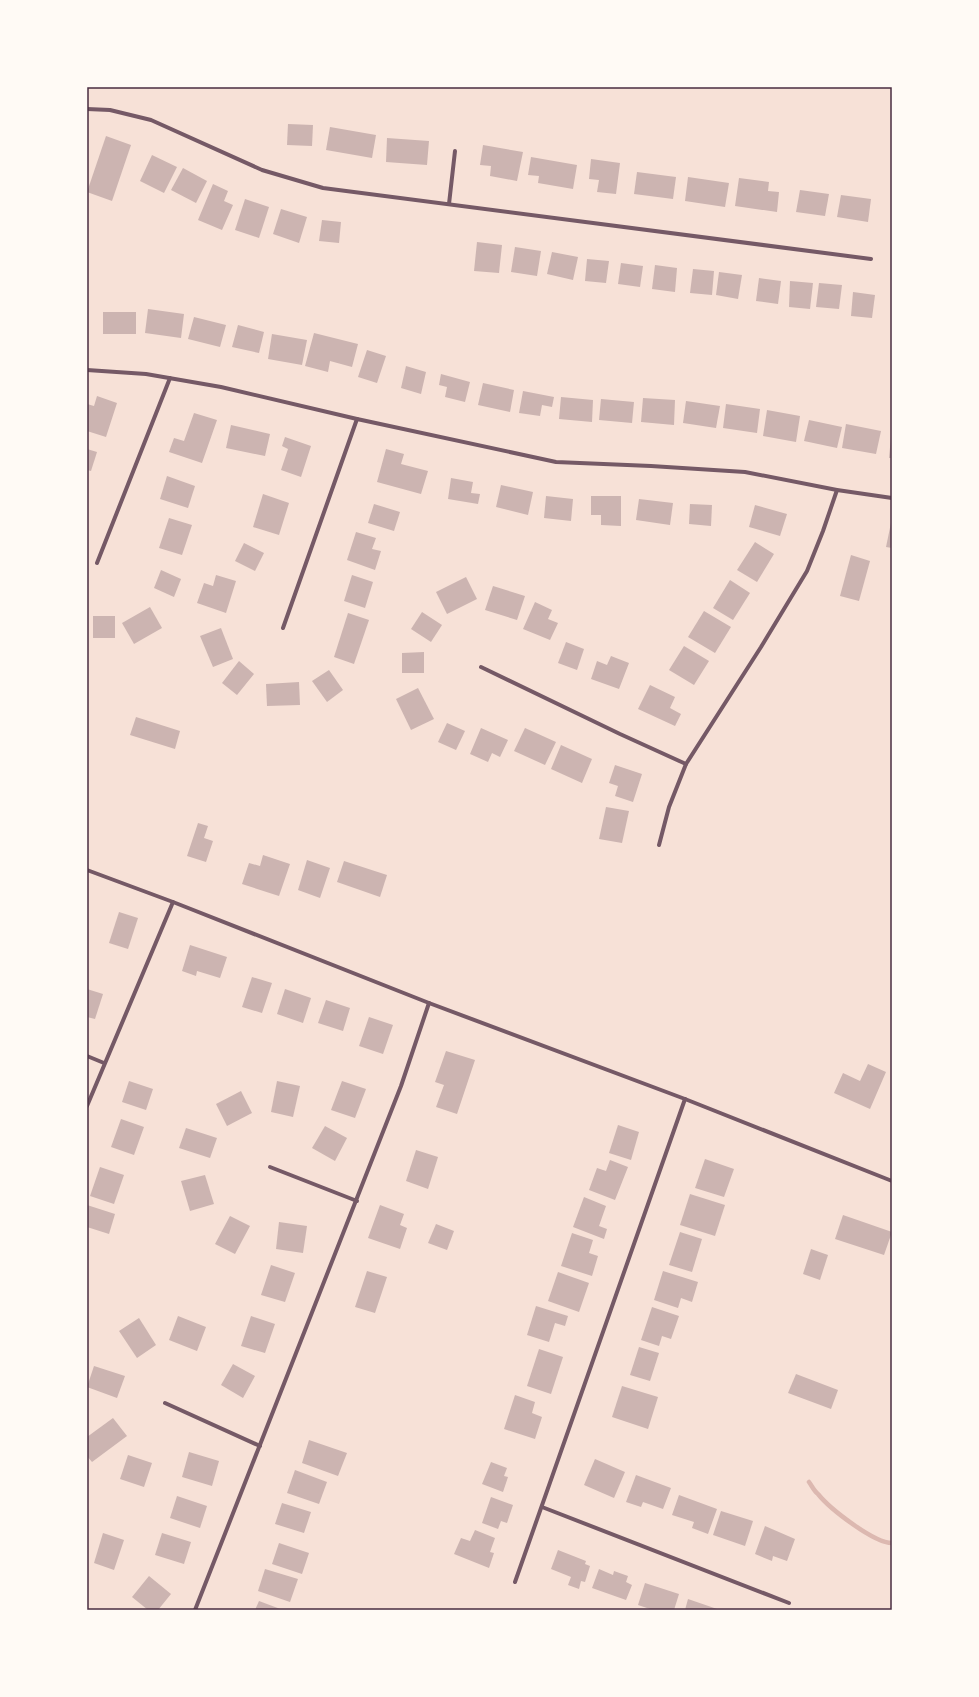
<svg xmlns="http://www.w3.org/2000/svg" width="979" height="1697" font-family="Barlow,sans-serif">
  <rect width="100%" height="100%" fill="#f7e1d7"/>
  <g fill="none" stroke-linecap="round" stroke-linejoin="round">
    <path stroke="#dcb8b0" stroke-width="4.5" d="M809,1482C812,1486 814,1491 818,1494C830,1509 874,1543 892,1543"/>
  </g>
  <g fill="#ccb4b1">
    <path d="M288,124L313,125L312,146L287,145Z"/>
    <path d="M330,127L376,135L372,158L326,150Z"/>
    <path d="M106,136L131,145L112,201L87,192Z"/>
    <path d="M387,138L429,141L427,165L386,162Z"/>
    <path d="M483,145L523,152L517,181L490,176L491,166L480,165Z"/>
    <path d="M152,155L177,167L164,193L140,181Z"/>
    <path d="M531,157L577,165L573,189L538,183L539,176L528,175Z"/>
    <path d="M591,159L620,163L616,194L597,192L599,180L589,179Z"/>
    <path d="M183,168L207,181L196,203L171,190Z"/>
    <path d="M637,172L676,177L673,199L634,194Z"/>
    <path d="M688,177L729,183L725,207L685,201Z"/>
    <path d="M739,178L769,182L768,191L779,192L777,212L735,206Z"/>
    <path d="M213,184L228,191L224,201L233,205L222,230L198,220Z"/>
    <path d="M800,190L829,194L825,216L796,212Z"/>
    <path d="M841,195L871,199L868,222L837,217Z"/>
    <path d="M245,199L269,207L259,238L235,230Z"/>
    <path d="M281,209L307,217L299,243L273,234Z"/>
    <path d="M322,220L341,222L339,243L319,241Z"/>
    <path d="M477,242L502,245L499,273L474,271Z"/>
    <path d="M515,247L541,251L537,276L511,272Z"/>
    <path d="M552,252L578,257L573,280L547,274Z"/>
    <path d="M587,259L609,261L606,283L585,281Z"/>
    <path d="M621,263L643,266L640,287L618,284Z"/>
    <path d="M655,265L677,268L675,292L652,289Z"/>
    <path d="M693,269L714,271L712,295L690,293Z"/>
    <path d="M719,272L742,275L738,299L716,295Z"/>
    <path d="M759,278L781,281L778,304L756,301Z"/>
    <path d="M790,281L813,283L810,309L789,307Z"/>
    <path d="M819,283L842,285L839,309L816,307Z"/>
    <path d="M853,292L875,295L872,318L851,316Z"/>
    <path d="M148,309L184,314L181,338L145,333Z"/>
    <rect x="103" y="312" width="33" height="22"/>
    <path d="M194,317L226,325L220,347L188,339Z"/>
    <path d="M238,325L264,332L259,353L232,347Z"/>
    <path d="M314,333L358,344L352,367L330,361L328,372L305,366Z"/>
    <path d="M272,334L307,340L302,365L268,359Z"/>
    <path d="M367,350L386,356L377,383L358,377Z"/>
    <path d="M406,366L426,372L421,394L401,388Z"/>
    <path d="M441,374L470,382L465,402L445,397L447,387L439,385Z"/>
    <path d="M483,383L514,390L510,412L478,405Z"/>
    <path d="M523,391L554,397L552,407L542,405L540,416L519,413Z"/>
    <path d="M97,396L117,403L106,437L87,431V404L94,406Z"/>
    <path d="M561,397L593,400L592,422L559,419Z"/>
    <path d="M643,398L675,400L674,425L641,422Z"/>
    <path d="M601,399L634,402L632,423L599,420Z"/>
    <path d="M686,401L720,406L716,428L683,423Z"/>
    <path d="M726,404L760,409L757,433L723,428Z"/>
    <path d="M767,410L800,416L796,442L763,436Z"/>
    <path d="M194,413L217,420L202,463L169,452L174,438L184,441Z"/>
    <path d="M809,420L842,427L837,448L804,441Z"/>
    <path d="M846,424L881,431L876,454L842,448Z"/>
    <path d="M231,425L270,434L265,456L226,448Z"/>
    <path d="M285,437L311,446L301,477L281,470L288,449L282,446Z"/>
    <path d="M891,437H892V458H889Z"/>
    <path d="M87,449L97,452L91,471L87,470Z"/>
    <path d="M386,449L404,454L401,464L428,471L421,494L377,482Z"/>
    <path d="M167,476L195,486L188,508L160,499Z"/>
    <path d="M451,478L473,482L471,493L480,494L478,504L448,499Z"/>
    <path d="M501,485L533,492L528,515L496,507Z"/>
    <path d="M263,494L289,503L279,535L253,527Z"/>
    <path d="M546,496L573,499L571,521L544,518Z"/>
    <path d="M591,496H621V526L601,525V515H591Z"/>
    <path d="M639,499L673,503L670,525L636,520Z"/>
    <path d="M374,504L400,512L394,531L368,523Z"/>
    <path d="M690,504L712,505L711,526L689,524Z"/>
    <path d="M755,505L787,514L780,536L749,527Z"/>
    <path d="M169,518L192,525L182,555L159,548Z"/>
    <path d="M891,523H892V548L886,547Z"/>
    <path d="M356,532L376,538L372,549L381,551L375,570L347,560Z"/>
    <path d="M755,542L774,554L757,582L737,570Z"/>
    <path d="M244,543L264,553L255,571L235,561Z"/>
    <path d="M851,555L870,561L859,601L840,596Z"/>
    <path d="M161,570L181,579L174,597L154,588Z"/>
    <path d="M216,575L236,581L226,613L197,603L204,583L213,586Z"/>
    <path d="M352,575L373,582L365,608L344,601Z"/>
    <path d="M466,577L477,599L447,614L436,592Z"/>
    <path d="M730,580L750,593L733,620L713,608Z"/>
    <path d="M493,586L525,596L517,620L485,610Z"/>
    <path d="M535,602L552,610L548,619L558,623L550,640L523,629Z"/>
    <path d="M150,607L162,628L134,644L122,623Z"/>
    <path d="M704,611L731,627L715,653L688,637Z"/>
    <path d="M422,612L442,625L431,642L411,629Z"/>
    <path d="M348,613L369,620L354,664L334,657Z"/>
    <rect x="93" y="616" width="22" height="22"/>
    <path d="M221,628L233,659L213,667L200,636Z"/>
    <path d="M566,642L584,649L577,670L558,663Z"/>
    <path d="M684,646L709,661L694,685L669,670Z"/>
    <path d="M424,652V673H402V653Z"/>
    <path d="M611,656L629,663L619,689L591,679L597,661L607,665Z"/>
    <path d="M239,661L254,674L237,695L222,683Z"/>
    <path d="M329,670L343,690L327,702L312,681Z"/>
    <path d="M299,682L300,705L267,706L266,684Z"/>
    <path d="M650,685L675,697L670,708L681,714L675,726L638,709Z"/>
    <path d="M418,688L434,719L411,730L396,699Z"/>
    <path d="M136,717L180,731L175,749L130,735Z"/>
    <path d="M447,723L465,731L456,750L438,742Z"/>
    <path d="M481,728L508,740L500,757L492,753L488,762L470,754Z"/>
    <path d="M525,728L556,742L545,765L514,751Z"/>
    <path d="M561,745L592,759L582,783L551,769Z"/>
    <path d="M615,765L642,774L633,802L615,796L618,786L609,783Z"/>
    <path d="M606,807L629,811L622,843L599,839Z"/>
    <path d="M198,823L208,826L204,838L213,841L206,862L187,856Z"/>
    <path d="M263,855L290,864L279,896L242,884L249,863L260,866Z"/>
    <path d="M307,860L330,868L320,898L298,890Z"/>
    <path d="M344,861L387,875L380,897L337,882Z"/>
    <path d="M119,912L138,918L128,949L109,943Z"/>
    <path d="M190,945L227,957L220,978L197,971L196,976L182,971Z"/>
    <path d="M252,977L272,983L262,1013L242,1007Z"/>
    <path d="M87,989L103,994L95,1019L87,1017Z"/>
    <path d="M285,989L311,998L303,1023L277,1014Z"/>
    <path d="M326,1000L350,1008L343,1031L318,1023Z"/>
    <path d="M369,1017L393,1025L383,1054L359,1046Z"/>
    <path d="M446,1051L475,1060L457,1114L436,1107L444,1085L435,1082Z"/>
    <path d="M868,1064L886,1072L870,1109L834,1093L843,1073L860,1081Z"/>
    <path d="M129,1081L153,1089L146,1110L122,1102Z"/>
    <path d="M277,1081L300,1086L293,1117L271,1112Z"/>
    <path d="M342,1081L366,1089L355,1118L331,1110Z"/>
    <path d="M241,1091L252,1113L227,1126L216,1104Z"/>
    <path d="M121,1119L144,1127L134,1155L111,1147Z"/>
    <path d="M618,1125L639,1132L631,1160L609,1153Z"/>
    <path d="M325,1126L347,1138L335,1161L312,1148Z"/>
    <path d="M186,1128L217,1138L210,1158L179,1148Z"/>
    <path d="M416,1150L438,1157L428,1189L406,1181Z"/>
    <path d="M705,1159L734,1169L724,1197L695,1188Z"/>
    <path d="M610,1160L628,1167L615,1200L589,1190L597,1168L606,1171Z"/>
    <path d="M100,1167L124,1175L114,1204L90,1196Z"/>
    <path d="M205,1175L214,1204L190,1211L181,1181Z"/>
    <path d="M690,1194L725,1205L715,1236L680,1225Z"/>
    <path d="M584,1197L606,1206L599,1226L607,1229L604,1239L573,1227Z"/>
    <path d="M87,1205L115,1214L109,1234L87,1227Z"/>
    <path d="M380,1205L404,1214L400,1225L407,1228L400,1249L368,1238Z"/>
    <path d="M843,1215L892,1232L884,1255L835,1239Z"/>
    <path d="M230,1216L250,1226L235,1254L215,1244Z"/>
    <path d="M279,1222L307,1226L303,1253L276,1249Z"/>
    <path d="M436,1224L454,1231L447,1250L428,1243Z"/>
    <path d="M680,1232L702,1239L692,1272L669,1265Z"/>
    <path d="M572,1233L593,1240L589,1253L598,1256L592,1276L561,1266Z"/>
    <path d="M811,1249L828,1255L820,1280L803,1274Z"/>
    <path d="M271,1265L295,1273L285,1302L261,1295Z"/>
    <path d="M367,1271L387,1277L375,1313L355,1307Z"/>
    <path d="M663,1271L698,1282L692,1302L681,1298L678,1308L654,1300Z"/>
    <path d="M558,1272L589,1283L579,1312L548,1301Z"/>
    <path d="M536,1306L568,1316L565,1326L555,1323L549,1342L527,1335Z"/>
    <path d="M652,1307L679,1316L671,1339L662,1336L659,1346L641,1340Z"/>
    <path d="M178,1316L206,1327L197,1351L169,1340Z"/>
    <path d="M251,1316L275,1324L265,1353L241,1346Z"/>
    <path d="M139,1318L156,1345L137,1358L119,1331Z"/>
    <path d="M639,1347L659,1353L650,1381L630,1375Z"/>
    <path d="M539,1349L563,1357L551,1394L527,1386Z"/>
    <path d="M233,1364L255,1376L243,1398L221,1385Z"/>
    <path d="M94,1366L125,1376L117,1398L87,1387Z"/>
    <path d="M796,1374L838,1390L831,1409L788,1393Z"/>
    <path d="M622,1386L658,1397L648,1429L612,1417Z"/>
    <path d="M515,1395L535,1402L532,1413L542,1417L535,1439L504,1429Z"/>
    <path d="M113,1418L127,1436L92,1462L87,1456V1437Z"/>
    <path d="M309,1440L347,1453L338,1476L302,1463Z"/>
    <path d="M189,1452L219,1461L212,1486L182,1477Z"/>
    <path d="M128,1455L152,1463L144,1487L120,1479Z"/>
    <path d="M595,1459L625,1472L614,1498L584,1485Z"/>
    <path d="M491,1462L507,1468L504,1476L508,1477L503,1492L482,1484Z"/>
    <path d="M295,1470L327,1482L319,1504L287,1493Z"/>
    <path d="M636,1475L671,1488L663,1509L643,1502L641,1507L626,1502Z"/>
    <path d="M679,1495L717,1509L708,1534L692,1528L694,1522L672,1515Z"/>
    <path d="M177,1496L207,1506L200,1528L170,1518Z"/>
    <path d="M491,1497L513,1505L507,1523L501,1521L498,1529L482,1523Z"/>
    <path d="M282,1503L311,1512L304,1533L275,1524Z"/>
    <path d="M721,1511L753,1521L745,1546L713,1535Z"/>
    <path d="M765,1526L795,1539L787,1561L773,1556L772,1561L755,1554Z"/>
    <path d="M475,1530L495,1538L490,1552L494,1553L489,1568L454,1554L461,1538L470,1541Z"/>
    <path d="M103,1533L124,1540L114,1570L94,1563Z"/>
    <path d="M162,1533L191,1542L184,1564L155,1555Z"/>
    <path d="M279,1543L309,1553L302,1574L272,1564Z"/>
    <path d="M558,1550L586,1561L585,1564L590,1566L585,1582L581,1581L579,1589L568,1585L571,1577L551,1569Z"/>
    <path d="M265,1569L298,1579L290,1602L258,1591Z"/>
    <path d="M599,1569L613,1575L614,1571L628,1576L626,1582L632,1585L626,1600L592,1588Z"/>
    <path d="M149,1576L171,1594L158,1610H148L132,1597Z"/>
    <path d="M645,1583L679,1594L674,1610H653L638,1605Z"/>
    <path d="M688,1599L720,1610H685Z"/>
    <path d="M259,1601L283,1610H255Z"/>
  </g>
  <g fill="none" stroke-linecap="round" stroke-linejoin="round">
    <g stroke="#755966" stroke-width="4">
      <path d="M87,109L110,110L151,120L262,170L323,188L871,259"/>
      <path d="M449,204L455,151"/>
      <path d="M87,370L146,374L221,387L357,419L556,462L651,466L745,472L837,490L892,498"/>
      <path d="M97,563L170,378"/>
      <path d="M283,628L357,419"/>
      <path d="M481,667L620,734L686,764"/>
      <path d="M659,845L669,807L686,764L761,647L807,571L823,531L837,490"/>
      <path d="M87,870L173,902L429,1003L685,1099L892,1181"/>
      <path d="M87,1056L104,1063"/>
      <path d="M87,1106L173,902"/>
      <path d="M270,1167L357,1201"/>
      <path d="M165,1403L260,1446"/>
      <path d="M542,1507L789,1603"/>
      <path d="M515,1582L685,1099"/>
      <path d="M195,1610L401,1086L429,1003"/>
    </g>
  </g>
  <rect width="979" height="1697" fill="none" stroke="#fffaf5" stroke-width="176"/>
  <rect x="88" y="88" width="803" height="1521" fill="none" stroke="#4a2c40" stroke-width="1.5"/>
</svg>
